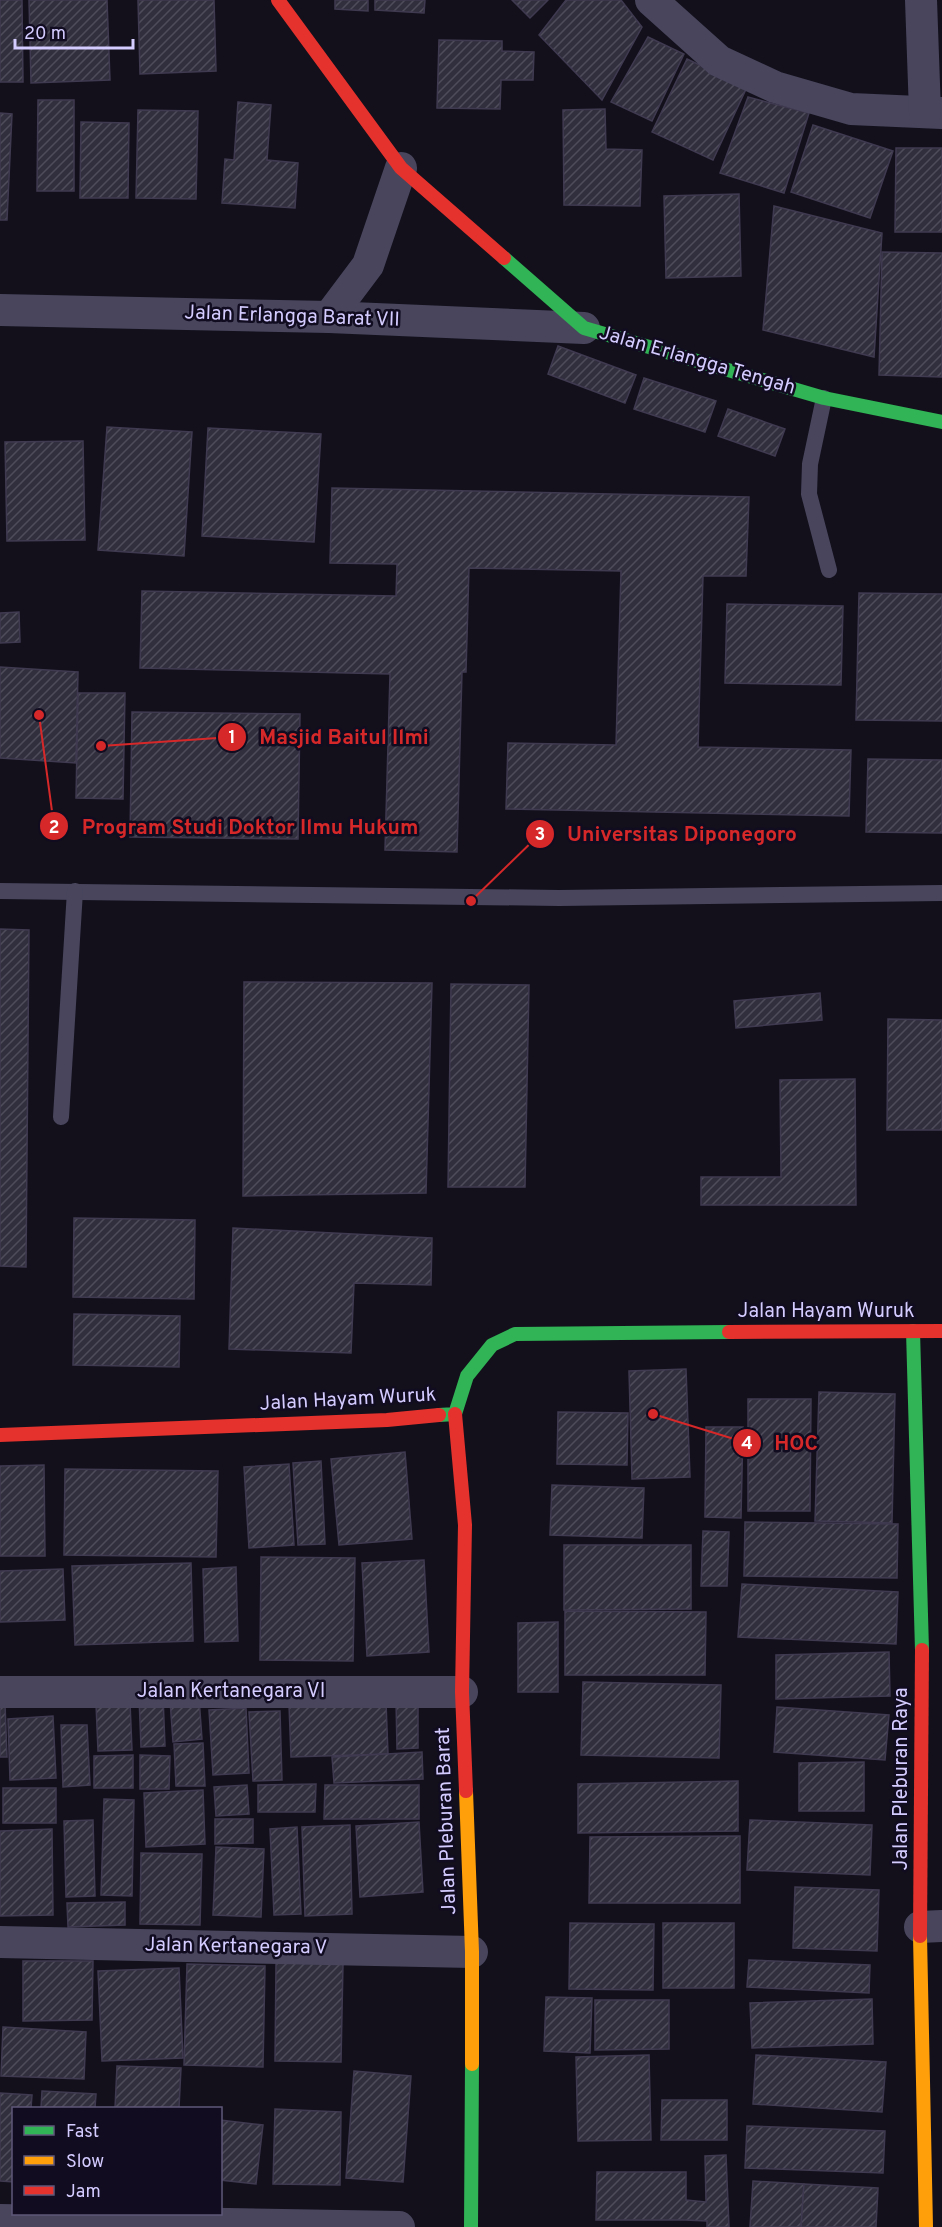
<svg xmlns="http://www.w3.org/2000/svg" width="942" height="2227" font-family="Overpass,sans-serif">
  <defs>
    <pattern id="building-hatch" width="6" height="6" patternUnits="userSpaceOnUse" patternTransform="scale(1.5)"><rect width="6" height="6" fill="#312e3e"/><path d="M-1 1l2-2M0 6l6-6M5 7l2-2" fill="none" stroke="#4e4b5b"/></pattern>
  </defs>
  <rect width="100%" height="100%" fill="#13101c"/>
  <g fill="url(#building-hatch)" stroke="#403a50" stroke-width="1.5">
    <path d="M0,0H22L23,82H0Z"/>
    <path d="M29,0H107L110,80L31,83Z"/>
    <path d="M138,0H214L216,71L140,74Z"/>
    <path d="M335,0H368V11L335,9Z"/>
    <path d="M375,0H425L424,13L375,10Z"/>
    <path d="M512,0H548L530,18Z"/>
    <path d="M566,0H621L642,27L602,100L539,35Z"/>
    <path d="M648,37L684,54L652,121L611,102Z"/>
    <path d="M439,40L502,41V51L534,52L533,80H501L500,109L437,108Z"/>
    <path d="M687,59L747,87L713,160L652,132Z"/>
    <path d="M748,97L809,113L784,193L720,173Z"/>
    <path d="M38,100H74V191H37Z"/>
    <path d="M238,102L271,105L267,160L298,163L295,208L222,203L225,159L234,160Z"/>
    <path d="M605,109L606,149L642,150L640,206L564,205L563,110Z"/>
    <path d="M138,110L198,111L196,199L136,198Z"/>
    <path d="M0,113L12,114L7,220H0Z"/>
    <path d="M81,122L129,123L128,198H80Z"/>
    <path d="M813,125L893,151L870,218L791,192Z"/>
    <path d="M896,148H942V232H895Z"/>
    <path d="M739,194L741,276L666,278L664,196Z"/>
    <path d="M774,206L882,233L874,357L763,330Z"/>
    <path d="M882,252L942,253V377L879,375Z"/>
    <path d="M558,346L636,375L625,403L548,374Z"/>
    <path d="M644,378L716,401L705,432L634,409Z"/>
    <path d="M728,409L785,429L775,456L718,436Z"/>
    <path d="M107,427L192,432L184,556L98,550Z"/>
    <path d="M208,428L321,434L314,542L202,536Z"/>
    <path d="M83,441L85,540L7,541L5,442Z"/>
    <path d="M332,488L749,497L746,576H703L698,747L851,750L849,816L506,809L508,743L616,745L621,571L469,568L466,672H462L457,852L385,850L390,674L140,668L142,591L396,596L397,564L330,563Z"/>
    <path d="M859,593L942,594V721L856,720Z"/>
    <path d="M727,604L843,606L841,685L725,683Z"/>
    <path d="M19,612L20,642L0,643V613Z"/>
    <path d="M0,667L78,672L76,763L0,758Z"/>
    <path d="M78,693H125L123,799L76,798Z"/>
    <path d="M132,712L300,714L298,839L130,837Z"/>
    <path d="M868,759L942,760V833L866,832Z"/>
    <path d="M0,929L29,930L26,1267L0,1266Z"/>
    <path d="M244,982L432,983L426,1193L243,1196Z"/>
    <path d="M451,984L529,985L525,1187H448Z"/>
    <path d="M820,993L822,1020L736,1028L734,1001Z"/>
    <path d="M888,1019L942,1020V1130H887Z"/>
    <path d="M855,1079L856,1205H701V1177H781L780,1080Z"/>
    <path d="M74,1218L195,1220L194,1299L73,1297Z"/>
    <path d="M233,1228L432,1238L431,1285L354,1283L351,1353L229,1349Z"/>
    <path d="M74,1314L180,1316L179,1367L73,1365Z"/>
    <path d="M686,1369L690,1477L632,1479L629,1371Z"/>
    <path d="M819,1392L895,1394L892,1523L815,1521Z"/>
    <path d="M748,1399H811L810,1511H748Z"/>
    <path d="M558,1412L628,1413L627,1465L557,1464Z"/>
    <path d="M706,1427H743L741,1518L705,1517Z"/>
    <path d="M405,1452L412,1539L339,1545L331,1459Z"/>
    <path d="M321,1461L325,1544L298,1545L293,1463Z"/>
    <path d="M289,1464L294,1545L249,1548L244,1467Z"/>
    <path d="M44,1465L45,1556H0V1466Z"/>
    <path d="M65,1469L218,1471L216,1557L64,1555Z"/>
    <path d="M552,1485L644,1488L642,1538L550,1535Z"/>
    <path d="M745,1522L898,1524L897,1578L744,1576Z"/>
    <path d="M703,1531L729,1532L727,1586H701Z"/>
    <path d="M564,1545H691V1609L564,1610Z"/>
    <path d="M261,1557L355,1558L353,1661L260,1660Z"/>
    <path d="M424,1560L429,1652L367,1656L362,1563Z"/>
    <path d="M191,1563L193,1641L75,1645L72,1566Z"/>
    <path d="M236,1567L238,1641L205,1642L203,1569Z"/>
    <path d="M63,1569L65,1620L0,1622V1571Z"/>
    <path d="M742,1584L898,1592L896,1644L738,1637Z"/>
    <path d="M565,1611L706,1612L705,1675H565Z"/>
    <path d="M558,1622V1692H518V1623Z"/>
    <path d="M889,1652L890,1696L776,1699V1655Z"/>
    <path d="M583,1682L721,1685L719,1758L581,1755Z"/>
    <path d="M163,1696L165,1746L141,1747L139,1697Z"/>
    <path d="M199,1698L202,1739L173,1742L170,1700Z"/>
    <path d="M396,1701H418V1748L397,1749Z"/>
    <path d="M130,1702L132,1750L98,1751L96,1704Z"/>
    <path d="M386,1702L388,1754L291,1757L289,1705Z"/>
    <path d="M0,1704H5L7,1757H0Z"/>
    <path d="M777,1707L889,1715L885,1760L774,1752Z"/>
    <path d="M246,1708L249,1773L213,1775L209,1710Z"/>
    <path d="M280,1711L282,1780L253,1781L249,1712Z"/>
    <path d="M53,1716L56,1778L10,1780L8,1719Z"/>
    <path d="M61,1725H87L90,1785L63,1787Z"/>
    <path d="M203,1743L205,1786H176L174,1744Z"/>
    <path d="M422,1752L423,1779L334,1783L332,1757Z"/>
    <path d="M133,1755V1788H94V1756Z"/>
    <path d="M140,1755L170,1756L169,1789H140Z"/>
    <path d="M864,1762V1811H799V1763Z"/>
    <path d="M738,1781V1831L578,1833V1784Z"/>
    <path d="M316,1784L315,1812H258V1785Z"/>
    <path d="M247,1785L249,1814L216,1816L214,1787Z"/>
    <path d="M325,1785H419V1819H324Z"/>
    <rect x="3" y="1788" width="53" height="35"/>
    <path d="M203,1790L205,1844L146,1847L144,1793Z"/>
    <path d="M104,1799L134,1800L132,1896L101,1895Z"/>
    <path d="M215,1819H253V1843L215,1844Z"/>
    <path d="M93,1820L95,1896L66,1897L64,1821Z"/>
    <path d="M750,1820L872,1825L870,1875L747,1870Z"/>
    <path d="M419,1822L423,1892L360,1897L356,1826Z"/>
    <path d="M350,1825L352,1914L305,1916L302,1827Z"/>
    <path d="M297,1827L301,1914L274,1915L270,1829Z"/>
    <path d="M52,1829L53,1915L0,1916V1831Z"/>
    <path d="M740,1836V1903H589L590,1837Z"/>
    <path d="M216,1847L264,1849L261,1917L213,1915Z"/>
    <path d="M141,1853L202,1854L200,1925L140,1924Z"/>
    <path d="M795,1887L879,1890L877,1951L793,1948Z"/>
    <path d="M125,1902V1925L68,1927L67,1903Z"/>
    <path d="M570,1923L654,1924L653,1990L569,1989Z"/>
    <rect x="663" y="1923" width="71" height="65"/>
    <path d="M749,1960L870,1965L869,1993L747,1987Z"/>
    <path d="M23,1961H93L92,2020L23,2021Z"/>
    <path d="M276,1963L343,1964L341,2062L275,2061Z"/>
    <path d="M187,1964L265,1966L263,2067L184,2065Z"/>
    <path d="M179,1968L183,2058L102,2061L98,1971Z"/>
    <path d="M546,1997L592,1998L590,2053L544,2051Z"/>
    <path d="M872,1999L873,2044L752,2048L750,2003Z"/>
    <path d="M595,2000H669V2049L595,2050Z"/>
    <path d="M3,2027L86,2032L84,2079L1,2076Z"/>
    <path d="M649,2055L651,2140L578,2141L576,2057Z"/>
    <path d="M756,2055L886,2062L882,2112L753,2104Z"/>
    <path d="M117,2066L181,2068L179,2108H115Z"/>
    <path d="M354,2071L411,2076L403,2182L346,2178Z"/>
    <path d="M42,2091L96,2094L95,2108H41Z"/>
    <path d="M0,2093L32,2095L31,2108H14V2182L0,2181Z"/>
    <path d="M662,2100H727V2140H661Z"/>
    <path d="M275,2109L341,2112L340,2185L273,2184Z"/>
    <path d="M220,2120L263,2125L256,2184L220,2180Z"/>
    <path d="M747,2126L885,2131L883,2173L745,2168Z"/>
    <path d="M726,2155L729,2227H707V2221L685,2220H596L597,2172H686V2200L706,2202L705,2156Z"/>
    <path d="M753,2181L804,2184L801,2227H750Z"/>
    <path d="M804,2184L878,2188L876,2227H801Z"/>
  </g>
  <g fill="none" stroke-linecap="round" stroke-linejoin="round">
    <g stroke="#48455d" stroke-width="16">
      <path d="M824,398L810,464L809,494L829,570"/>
      <path d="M0,891L559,898L942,893"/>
      <path d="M61,1117L75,891"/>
    </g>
    <g stroke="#48455d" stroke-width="32">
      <path d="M651,0L719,61L775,87L851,109L942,113"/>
      <path d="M921,0L925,112"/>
      <path d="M0,310L329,317L584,328"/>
      <path d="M329,317L368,265L401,168"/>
      <path d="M0,1692H462"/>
      <path d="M920,1927L942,1926"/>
      <path d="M0,1942L472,1952"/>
      <path d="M0,2220L399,2227"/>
    </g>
    <g stroke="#30b455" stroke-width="14">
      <path d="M504,258L584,328L824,398L942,422"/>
      <path d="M913,1331L922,1650"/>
      <path d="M439,1415L455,1414L467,1376L492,1345L515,1334L729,1332"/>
      <path d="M471,2227L472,2064"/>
    </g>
    <g stroke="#ff9f0a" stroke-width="14">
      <path d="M466,1791L472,1952V2064"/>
      <path d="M920,1936L926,2227"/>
    </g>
    <g stroke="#e5322d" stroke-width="14">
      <path d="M278,0L401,168L504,258"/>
      <path d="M729,1332L942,1331"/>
      <path d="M455,1414L465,1525L462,1692L466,1791"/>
      <path d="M0,1435L387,1420L439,1415"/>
      <path d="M920,1936L922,1650"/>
    </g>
  </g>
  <g text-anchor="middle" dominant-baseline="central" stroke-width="5" stroke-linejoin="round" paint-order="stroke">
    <g font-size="20" fill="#d4cbff" stroke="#110c20">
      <text transform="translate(292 317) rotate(2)">Jalan Erlangga Barat VII</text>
      <text transform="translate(697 361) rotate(16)">Jalan Erlangga Tengah</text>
      <text x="826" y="1312">Jalan Hayam Wuruk</text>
      <text transform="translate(348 1400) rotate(-3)">Jalan Hayam Wuruk</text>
      <text x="231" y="1692">Jalan Kertanegara VI</text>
      <text transform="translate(902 1779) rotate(-90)">Jalan Pleburan Raya</text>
      <text transform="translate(447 1821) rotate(-92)">Jalan Pleburan Barat</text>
      <text transform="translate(236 1947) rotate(1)">Jalan Kertanegara V</text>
    </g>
  </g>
  <path fill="none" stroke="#d62828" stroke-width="2" d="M101 746L232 737M39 715L54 826M471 901L540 834M653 1414L747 1443"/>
  <g fill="#d62828" stroke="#110c20" stroke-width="2">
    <circle cx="101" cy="746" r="6"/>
    <circle cx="39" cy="715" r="6"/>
    <circle cx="471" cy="901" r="6"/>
    <circle cx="653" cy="1414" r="6"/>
    <circle cx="232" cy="737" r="15"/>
    <circle cx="54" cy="826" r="15"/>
    <circle cx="540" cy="834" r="15"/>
    <circle cx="747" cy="1443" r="15"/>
  </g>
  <g font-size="18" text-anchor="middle" font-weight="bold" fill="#fff">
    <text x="232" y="743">1</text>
    <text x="54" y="833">2</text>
    <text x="540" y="840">3</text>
    <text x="747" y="1449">4</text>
  </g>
  <g font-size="21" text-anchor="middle" font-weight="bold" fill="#d62828" stroke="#110c20" stroke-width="5" stroke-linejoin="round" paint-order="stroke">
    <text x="344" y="744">Masjid Baitul Ilmi</text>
    <text x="250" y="834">Program Studi Doktor Ilmu Hukum</text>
    <text x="682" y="841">Universitas Diponegoro</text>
    <text x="796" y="1450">HOC</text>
  </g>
  <rect x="12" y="2107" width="210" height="108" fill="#110c20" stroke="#5f5879" stroke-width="1.5"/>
  <rect x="24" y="2126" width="30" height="9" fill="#30b455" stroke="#5f5879" stroke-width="1.5"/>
  <text x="66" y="2137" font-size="18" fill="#d4cbff">Fast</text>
  <rect x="24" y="2156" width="30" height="9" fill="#ff9f0a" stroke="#5f5879" stroke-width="1.5"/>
  <text x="66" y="2167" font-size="18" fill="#d4cbff">Slow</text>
  <rect x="24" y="2186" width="30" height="9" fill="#e5322d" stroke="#5f5879" stroke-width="1.5"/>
  <text x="66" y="2197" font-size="18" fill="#d4cbff">Jam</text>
  <path d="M15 39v9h118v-9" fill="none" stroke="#d4cbff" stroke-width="3"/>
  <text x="24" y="39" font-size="18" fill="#d4cbff" stroke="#110c20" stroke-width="4.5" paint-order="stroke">20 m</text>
</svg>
